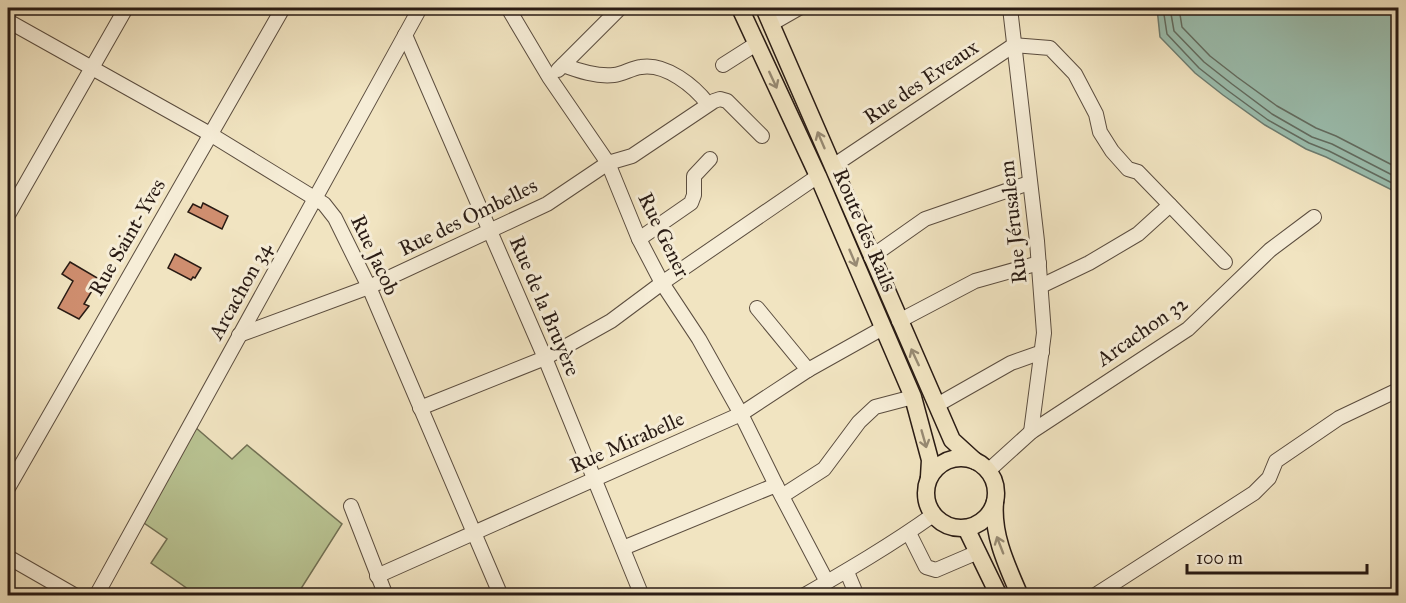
<svg xmlns="http://www.w3.org/2000/svg" width="1406" height="603" font-family="'IM FELL Great Primer',serif">
  <rect width="100%" height="100%" fill="#f1e4c1"/>
  <filter id="stains"><feTurbulence type="fractalNoise" baseFrequency=".00333" numOctaves="4"/><feColorMatrix values="0 0 0 0 .2 0 0 0 0 .09 0 0 0 0 .02 0 0 0 .5 -.17"/></filter>
  <radialGradient id="worn" r=".72"><stop offset=".6" stop-color="#630" stop-opacity="0"/><stop offset="1" stop-color="#630" stop-opacity=".3"/></radialGradient>
  <path fill="#b9c493" stroke="#717054" stroke-width="1.5" d="M195,427L232,459L247,445L342,524L297,595L198,596L151,563L167,539L144,523Z"/>
  <path fill="#9bbfb0" stroke="#6d7d72" stroke-width="1.5" d="M1157,8H1398V193L1326,157L1306,149L1265,125L1223,95L1195,73L1160,37Z"/>
  <g fill="none" stroke-linecap="round" stroke-linejoin="round">
    <g stroke="#626d62" stroke-width="1.5">
      <path d="M1163,8L1167,34L1199,68L1227,90L1268,120L1309,143L1329,151L1398,186"/>
      <path d="M1170,8L1174,31L1204,62L1232,84L1272,114L1312,137L1332,144L1398,178"/>
      <path d="M1179,8L1182,27L1210,56L1237,77L1277,106L1316,128L1336,136L1398,168"/>
    </g>
  </g>
  <g fill="#cf8e6f" stroke="#291b14" stroke-width="1.5">
    <path d="M203,203L228,216L222,229L188,212L193,204L201,208Z"/>
    <path d="M175,254L201,268L195,278L193,277L191,280L168,268Z"/>
    <path d="M70,262L99,279L84,304L89,306L79,319L58,308L73,281L62,274Z"/>
  </g>
  <g fill="none" stroke-linecap="round" stroke-linejoin="round">
    <g stroke="#5b4d3f" stroke-width="16">
      <g id="minor">
        <path d="M508,8L549,77L608,163L639,239L662,283L699,339L741,414L776,485"/>
        <path d="M1010,8L1037,241L1044,333L1031,432"/>
        <path d="M8,21L210,134L324,204L335,218L369,287L501,596"/>
        <path d="M771,24L799,8"/>
        <path d="M405,35L545,358L642,596"/>
        <path d="M563,65C579,71 597,77 614,75C623,74 632,68 641,67C666,63 694,86 708,104"/>
        <path d="M723,65L756,44"/>
        <path d="M558,70L620,8"/>
        <path d="M833,166L1014,45L1050,48L1075,74L1096,114L1100,132L1112,151L1128,169L1138,172L1170,205"/>
        <path d="M8,215L126,8"/>
        <path d="M639,239L691,203L694,195V176L710,159"/>
        <path d="M871,257L925,219L1029,183"/>
        <path d="M1041,286L1089,263L1138,234L1170,205L1225,262"/>
        <path d="M757,308L808,370"/>
        <path d="M899,321L975,281L1039,263"/>
        <path d="M239,335L369,287L547,204L608,163L632,156L714,101L720,99L727,101L762,136"/>
        <path d="M937,405L1011,363L1042,352"/>
        <path d="M420,408L545,358L611,321L662,283L818,176"/>
        <path d="M988,471L1031,432L1188,329L1270,250L1314,217"/>
        <path d="M8,488L283,8"/>
        <path d="M782,496L824,469L859,422L875,407L913,397"/>
        <path d="M351,506L386,596"/>
        <path d="M909,533L926,567L936,570L978,552"/>
        <path d="M623,548L776,485L827,582"/>
        <path d="M8,557L76,596"/>
        <path d="M847,572L857,596"/>
        <path d="M377,576L741,414L808,370L883,328"/>
        <path d="M96,596L420,8"/>
        <path d="M803,596C848,570 891,545 933,515"/>
        <path d="M1094,596L1254,493L1269,478L1276,461L1339,418L1398,390"/>
      </g>
    </g>
    <g stroke="#291b14" stroke-width="19">
      <g id="major">
        <path d="M740,8L818,176L913,397L930,460L929,477"/>
        <path d="M764,8L952,440L975,461"/>
        <circle cx="961" cy="493" r="35"/>
        <path d="M995,502C992,535 1007,566 1020,596"/>
        <path d="M966,528L999,596"/>
      </g>
    </g>
    <use href="#minor" stroke="#f6edd7" stroke-width="14"/>
    <use href="#major" stroke="#f1e4c1" stroke-width="16"/>
  </g>
  <defs><path id="oneway-shaft" d="M-6 0H5M1.5-3L5.5 0L1.5 3" fill="none" stroke-width="1.6" stroke-linecap="round" stroke-linejoin="round" transform="scale(1.5)"/></defs>
  <g stroke="#978a73">
    <use href="#oneway-shaft" transform="translate(773 80) rotate(65)"/>
    <use href="#oneway-shaft" transform="translate(821 140) rotate(-113)"/>
    <use href="#oneway-shaft" transform="translate(853 258) rotate(67)"/>
    <use href="#oneway-shaft" transform="translate(915 357) rotate(-115)"/>
    <use href="#oneway-shaft" transform="translate(924 439) rotate(74)"/>
    <use href="#oneway-shaft" transform="translate(1000 545) rotate(-111)"/>
  </g>
  <g text-anchor="middle" dominant-baseline="central" stroke-width="6" stroke-linejoin="round" paint-order="stroke">
    <g font-size="21" fill="#291b14" stroke="#f6edd7">
      <text transform="translate(921 82) rotate(-34)">Rue des Eveaux</text>
      <text transform="translate(468 217) rotate(-26)">Rue des Ombelles</text>
      <text transform="translate(1013 222) rotate(-96)">Rue Jérusalem</text>
      <text transform="translate(865 230) rotate(67)">Route des Rails</text>
      <text transform="translate(664 235) rotate(64)">Rue Gener</text>
      <text transform="translate(127 237) rotate(-60)">Rue Saint-Yves</text>
      <text transform="translate(375 255) rotate(65)">Rue Jacob</text>
      <text transform="translate(240 291) rotate(-61)">Arcachon 34</text>
      <text transform="translate(545 306) rotate(67)">Rue de la Bruyère</text>
      <text transform="translate(1142 331) rotate(-35)">Arcachon 32</text>
      <text transform="translate(627 442) rotate(-24)">Rue Mirabelle</text>
    </g>
  </g>
  <rect width="1406" height="603" fill="none" stroke="#f1e4c1" stroke-width="30"/>
  <rect x="9" y="9" width="1388" height="585" fill="none" stroke="#291b14" stroke-width="3"/>
  <rect x="15" y="15" width="1376" height="573" fill="none" stroke="#291b14" stroke-width="1.5"/>
  <path d="M1187 564v9h180v-9" fill="none" stroke="#291b14" stroke-width="3"/>
  <text x="1196" y="564" font-size="18" fill="#291b14" stroke="#f6edd7" stroke-width="4.5" paint-order="stroke">100 m</text>
  <rect width="100%" height="100%" filter="url(#stains)"/>
  <rect width="100%" height="100%" fill="url(#worn)"/>
</svg>
